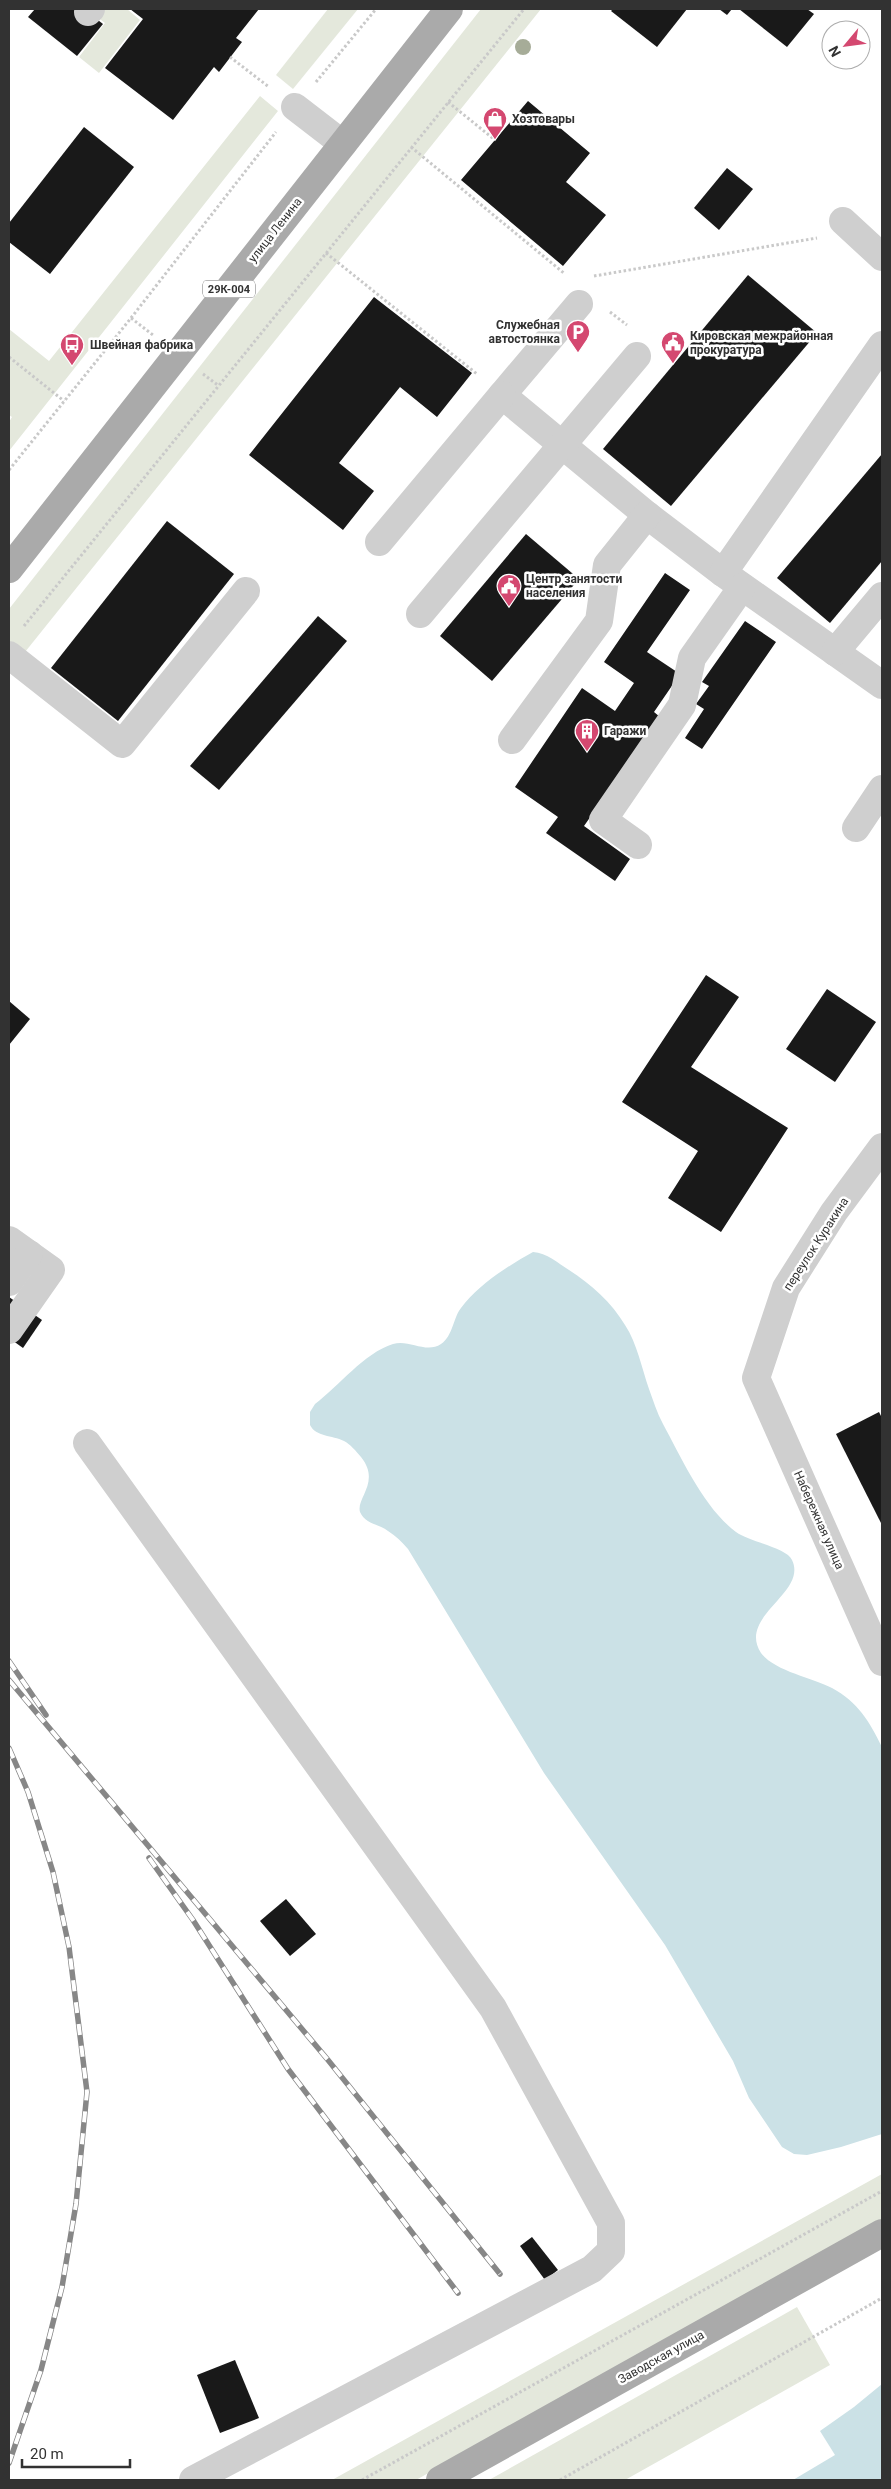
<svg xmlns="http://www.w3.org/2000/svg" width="891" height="2489" font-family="Roboto,sans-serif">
  <rect width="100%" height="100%" fill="#fff"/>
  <g fill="#e4e8dc">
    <path d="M87,9H127L140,20L99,73L79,57L105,23Z"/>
    <path d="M328,9H358L293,89L276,75Z"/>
    <path d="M481,9H541L9,672V609Z"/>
    <path d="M260,96L278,111L9,451V422L12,417L9,415V329L49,361Z"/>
    <path d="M882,2174V2220L416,2480H332Z"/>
    <path d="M797,2307L830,2365L625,2480H489Z"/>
  </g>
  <g fill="#cbe1e6">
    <path d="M533,1252C547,1253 558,1263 569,1270C591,1284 612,1303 625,1325C637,1343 642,1369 649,1389C653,1400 657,1413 663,1424C682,1459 704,1508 736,1532C750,1542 787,1548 792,1560C808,1593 737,1616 761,1653C774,1671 813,1678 832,1688C858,1702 869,1721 882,1747V2134L841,2147L807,2155L794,2154L782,2147L749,2098L733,2061L665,1945L544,1773L408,1549C402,1542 396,1536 388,1531C379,1524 365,1524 360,1512C356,1498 381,1482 361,1457C356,1451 350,1444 344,1441C332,1435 316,1437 310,1425V1412L315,1404C339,1386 364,1353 393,1344C409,1339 426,1354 441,1344C453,1336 453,1318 461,1308C479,1284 508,1266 533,1252Z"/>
    <path d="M882,2384V2480H793L835,2455L820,2431L854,2407Z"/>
  </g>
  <g fill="#191919">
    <path d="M35,9H84L103,24L77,56L28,17Z"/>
    <path d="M130,9H259L236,38L242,42L219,72L214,67L173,120L105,68L143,19Z"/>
    <path d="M613,9H687L657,47L611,11Z"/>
    <path d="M719,9H732L727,15Z"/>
    <path d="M739,9H807L814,14L787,47Z"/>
    <path d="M528,101L590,153L566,182L606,215L563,266L461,180Z"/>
    <path d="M84,127L134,167L50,274L9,242V223Z"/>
    <path d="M727,168L753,189L719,230L694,208Z"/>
    <path d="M748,275L817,333L671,506L603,449Z"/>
    <path d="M374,297L472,373L437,417L400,387L339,463L374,491L343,530L249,455Z"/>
    <path d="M882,454V561L830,623L777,578Z"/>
    <path d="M167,521L234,574L118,721L51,668Z"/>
    <path d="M526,534L579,579L492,681L440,636Z"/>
    <path d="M665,573L690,590L647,652L680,674L654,712L660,717L584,826L630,859L615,881L546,833L558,817L515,787L582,688L615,711L634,683L604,662Z"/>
    <path d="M318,616L347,641L219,790L190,766Z"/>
    <path d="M745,621L776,642L702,749L685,738L704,709L696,704L709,686L702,682Z"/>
    <path d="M706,975L739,997L691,1067L788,1128L721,1232L668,1198L698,1151L622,1102Z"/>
    <path d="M827,989L876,1022L835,1082L786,1049Z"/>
    <path d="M9,1001L30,1019L9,1045Z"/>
    <path d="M9,1297L42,1320L23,1348L9,1338Z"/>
    <path d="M879,1412L882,1418V1525L836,1434Z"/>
    <path d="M286,1899L316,1934L290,1956L260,1921Z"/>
    <path d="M532,2237L558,2270L545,2280L520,2246Z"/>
    <path d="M235,2360L259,2418L220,2433L197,2375Z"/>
  </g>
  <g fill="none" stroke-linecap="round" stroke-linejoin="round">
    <g stroke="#c9c9c9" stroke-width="3" stroke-dasharray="2.5 2.5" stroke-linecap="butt">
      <path d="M230,57L269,87"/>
      <path d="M316,82L376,9"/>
      <path d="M448,102L495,140"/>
      <path d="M411,147L565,274"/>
      <path d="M326,253L477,374"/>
      <path d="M594,276L817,238"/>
      <path d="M610,312L627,325"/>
      <path d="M131,318L276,132"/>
      <path d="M9,357L64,401"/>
      <path d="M203,374L219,386"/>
      <path d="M9,470L131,318L153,335"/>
      <path d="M24,626L524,9"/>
      <path d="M362,2480L882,2191"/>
      <path d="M560,2480L882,2298"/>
    </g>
    <g stroke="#cfcfcf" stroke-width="28">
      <path d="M88,12L91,9"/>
      <path d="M295,107L343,144"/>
      <path d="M843,221L882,257"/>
      <path d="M579,304L502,395L647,515L723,573L882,685"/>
      <path d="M379,542L502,395"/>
      <path d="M723,573L882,345"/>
      <path d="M420,614L637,356"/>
      <path d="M835,652L882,596"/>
      <path d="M9,655L122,744L246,591"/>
      <path d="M512,740L599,621L607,565L647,515"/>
      <path d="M856,828L882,789"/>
      <path d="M638,845L603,820L682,705L692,658L742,587"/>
      <path d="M882,1147L834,1212L786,1288L756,1378L882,1662"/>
      <path d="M9,1240L51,1270L9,1330"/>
      <path d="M9,1282L29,1254"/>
      <path d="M87,1443L493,2008L611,2223V2251L592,2269L193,2480"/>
    </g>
    <g stroke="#aaa" stroke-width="28">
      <path d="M9,569L449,9"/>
      <path d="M440,2480L882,2233"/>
    </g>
    <g stroke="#878787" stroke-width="5.5">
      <g id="rail">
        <path d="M9,1661L46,1715"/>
        <path d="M9,1680L328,2060L500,2274"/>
        <path d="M9,1748L28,1792L53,1872L69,1947L87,2092L76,2204L62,2287L41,2370L9,2463"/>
        <path d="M149,1858L193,1920L288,2069L458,2293"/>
      </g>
    </g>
    <use href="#rail" stroke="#fff" stroke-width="4" stroke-dasharray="11" stroke-linecap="butt"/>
  </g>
  <circle fill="#a6ac98" cx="523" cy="47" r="8"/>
  <defs>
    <g id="shop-pin" transform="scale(1.25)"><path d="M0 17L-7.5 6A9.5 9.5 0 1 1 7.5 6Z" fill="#d44870" stroke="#fff"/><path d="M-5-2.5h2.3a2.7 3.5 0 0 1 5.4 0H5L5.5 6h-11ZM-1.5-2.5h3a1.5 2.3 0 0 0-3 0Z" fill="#fff"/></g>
    <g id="parking-pin" transform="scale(1.25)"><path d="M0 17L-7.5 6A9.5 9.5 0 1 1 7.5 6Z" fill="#d44870" stroke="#fff"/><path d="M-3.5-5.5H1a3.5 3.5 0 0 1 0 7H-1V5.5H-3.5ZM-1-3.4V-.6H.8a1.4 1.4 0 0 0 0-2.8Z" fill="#fff"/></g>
    <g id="civic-pin" transform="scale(1.25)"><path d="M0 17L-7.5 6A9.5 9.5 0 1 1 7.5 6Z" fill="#d44870" stroke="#fff"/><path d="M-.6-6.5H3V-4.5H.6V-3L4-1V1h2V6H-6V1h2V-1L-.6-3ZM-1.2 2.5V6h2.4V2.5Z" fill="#fff"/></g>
    <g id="bus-pin" transform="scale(1.25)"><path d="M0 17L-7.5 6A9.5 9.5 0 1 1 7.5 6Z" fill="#d44870" stroke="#fff"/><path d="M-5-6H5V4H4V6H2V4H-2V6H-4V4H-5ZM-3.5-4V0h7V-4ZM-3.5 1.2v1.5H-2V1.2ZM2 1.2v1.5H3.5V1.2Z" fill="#fff"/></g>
    <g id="building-pin" transform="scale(1.25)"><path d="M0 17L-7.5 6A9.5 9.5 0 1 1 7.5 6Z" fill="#d44870" stroke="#fff"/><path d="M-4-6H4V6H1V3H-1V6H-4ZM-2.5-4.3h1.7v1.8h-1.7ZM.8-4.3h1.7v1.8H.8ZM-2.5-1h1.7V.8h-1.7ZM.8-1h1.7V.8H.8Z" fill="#fff"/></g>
  </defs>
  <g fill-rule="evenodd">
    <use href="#shop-pin" x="495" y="119"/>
    <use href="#parking-pin" x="578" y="332"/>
    <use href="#civic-pin" x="673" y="343"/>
    <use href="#bus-pin" x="72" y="345"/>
    <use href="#civic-pin" x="509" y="586"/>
    <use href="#building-pin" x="587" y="731"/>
  </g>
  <g text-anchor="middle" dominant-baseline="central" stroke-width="5" stroke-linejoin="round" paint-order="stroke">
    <rect fill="#fff" stroke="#707070" stroke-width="1" x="203" y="280.5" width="52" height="17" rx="4"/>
    <g font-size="11" font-weight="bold" fill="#323232">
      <text x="229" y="289">29К-004</text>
    </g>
    <g font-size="12" font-weight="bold" fill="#323232" stroke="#fff" text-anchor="start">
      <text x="512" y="119">Хозтовары</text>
      <text x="560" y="325" text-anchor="end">Служебная<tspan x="560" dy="14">автостоянка</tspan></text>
      <text x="690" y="336">Кировская межрайонная<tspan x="690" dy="14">прокуратура</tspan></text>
      <text x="90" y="345">Швейная фабрика</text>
      <text x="526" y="579">Центр занятости<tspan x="526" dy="14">населения</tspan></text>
      <text x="604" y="731">Гаражи</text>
    </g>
    <g font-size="12" fill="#323232" stroke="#fff">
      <text transform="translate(275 230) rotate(-52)">улица Ленина</text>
      <text transform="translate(816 1244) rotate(-57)">переулок Куракина</text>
      <text transform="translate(819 1520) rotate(66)">Набережная улица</text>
      <text transform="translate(661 2357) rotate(-29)">Заводская улица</text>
    </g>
  </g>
  <rect width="891" height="2489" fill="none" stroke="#323232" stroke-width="20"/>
  <g transform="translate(846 45) rotate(241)"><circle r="24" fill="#ffffff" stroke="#adadad"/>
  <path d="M0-4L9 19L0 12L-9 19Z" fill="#d44870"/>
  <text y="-8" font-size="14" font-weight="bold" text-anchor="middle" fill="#323232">N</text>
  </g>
  <path d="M22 2459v8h108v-8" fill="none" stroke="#323232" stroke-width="2.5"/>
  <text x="30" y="2459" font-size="15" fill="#323232" stroke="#ffffff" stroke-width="4" paint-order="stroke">20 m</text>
</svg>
